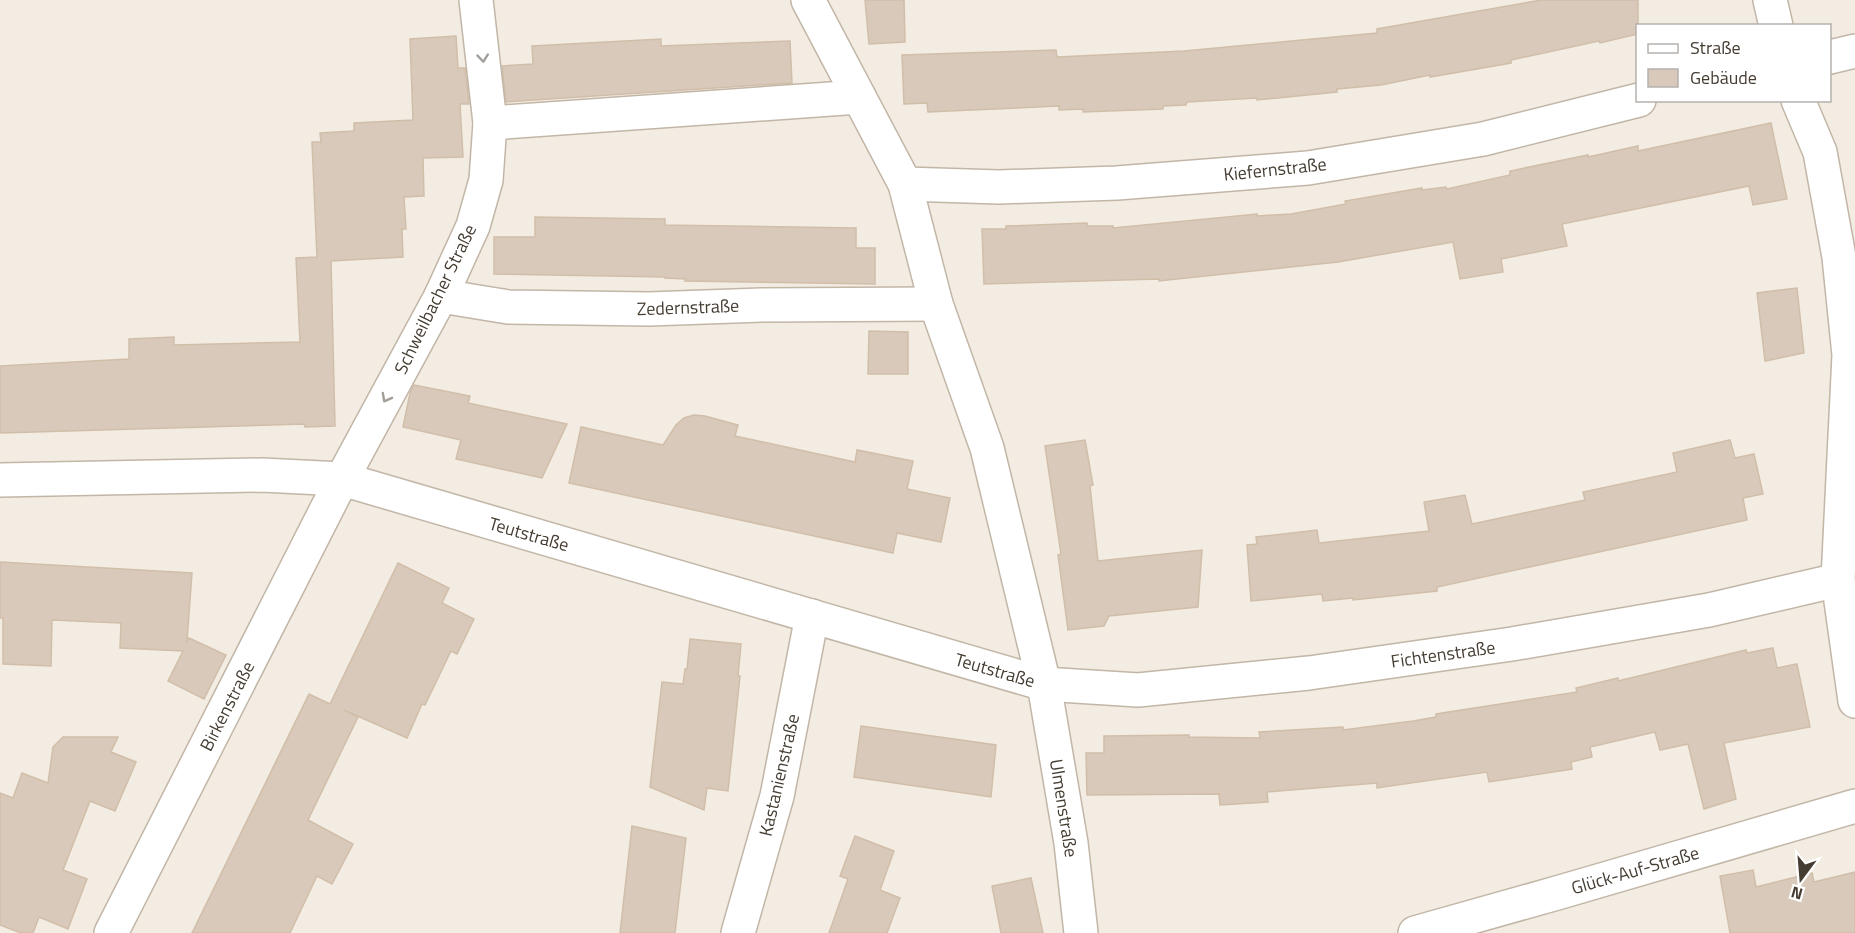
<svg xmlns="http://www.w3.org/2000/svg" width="1855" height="933" font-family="'Titillium Web',sans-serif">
  <rect width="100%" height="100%" fill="#f3ece2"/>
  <g fill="#d9c9ba" stroke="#d1bea9" stroke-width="1.5">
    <path d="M865,0H904L905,42L869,44Z"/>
    <path d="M1541,0H1638V34L1600,43L1599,41L1511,60V63L1430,77V75L1381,85L1337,89V92L1257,100V98L1187,102L1186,105L1163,106V109L1083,112V109L1059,110V106L928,112L927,103L904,104L902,55L1056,50L1057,57L1184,51L1377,33V29Z"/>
    <path d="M456,36L458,68H465L469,104H460L463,157L423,158L424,196L404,197L406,229H402L403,257L331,261L335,426L305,427L304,424L0,433V366L129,359V339L174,337V345L300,342L296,258L317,257L312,142H321L320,133L354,131V123L413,120L410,39Z"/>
    <path d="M661,39V46L790,41L792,83L506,102L502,66L533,64L532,46Z"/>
    <path d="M1771,123L1787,199L1753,205L1749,186L1562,224L1567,246L1501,259L1503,272L1460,279L1453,242L1338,262L1159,281V279L984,284L982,229H1006V226L1087,223V226H1113V228L1257,214V216L1291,214L1346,204L1345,201L1422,188V190L1446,187L1447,189L1510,175V171L1588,155V157L1638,146V151Z"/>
    <path d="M535,217L665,219V225L856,228V248H875V284L685,281L686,279L665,278V277L494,274V237H535Z"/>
    <path d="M1797,288L1804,353L1765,361L1757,293Z"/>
    <path d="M869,331L908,332V374H868Z"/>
    <path d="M414,385L470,396L468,403L567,424L542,478L456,459L461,440L403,427L410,393Z"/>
    <path d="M694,415L705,416L738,425L735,436L855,462L857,450L913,461L907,489L950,498L941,542L897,533L893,553L569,483L581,427L663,445L676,425L684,418Z"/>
    <path d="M1085,440L1093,485L1090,486L1098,561L1202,550L1198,607L1109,616L1104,626L1068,630L1058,555L1061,554L1045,446Z"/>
    <path d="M1730,440L1735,458L1754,454L1763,494L1743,498L1747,520L1437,587V591L1353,600V598L1323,601L1322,594L1251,601L1247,545L1257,544L1256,537L1317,530L1319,543L1429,531L1424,502L1465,495L1472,524L1585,500L1583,492L1677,472L1673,453Z"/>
    <path d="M0,562L192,573L187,641L189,638L226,655L204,699L168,681L183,651L120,648L121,623L52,620L51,666L3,664V618H0Z"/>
    <path d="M398,563L449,588L442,603L474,619L457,654L451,651L425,705L422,704L407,738L344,710L358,717L308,820L353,844L332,884L317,876L290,933H192L309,694L330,704Z"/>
    <path d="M690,639L741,644L738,676H740L728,791L707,788L704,810L650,787L662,682L683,684L685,669H687Z"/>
    <path d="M1773,648L1777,668L1797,664L1810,727L1724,743L1736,799L1704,809L1688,744L1660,750L1655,732L1590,747L1592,757L1571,762L1572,769L1489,782L1487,772L1377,788V783L1267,792L1268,802L1220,805L1219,794L1087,795L1086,753H1104V736L1189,735V737L1260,738L1259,732L1343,727V730L1413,721L1436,717V714L1577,692L1576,688L1618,678V681L1746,650L1747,653Z"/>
    <path d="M861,726L996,745L991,797L854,777Z"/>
    <path d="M63,737H118L111,752L136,762L115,811L90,801L63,870L87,879L68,929L39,917L33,933H21L0,925V793L13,798L22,773L48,783L53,747Z"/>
    <path d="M632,826L686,838L675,933H620Z"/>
    <path d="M855,836L894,851L880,890L900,898L887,933H829L848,879L840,876Z"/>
    <path d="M1753,870L1756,887L1812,873L1814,882L1855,872V933H1730L1720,876Z"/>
    <path d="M1031,878L1043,933H1001L992,886Z"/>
  </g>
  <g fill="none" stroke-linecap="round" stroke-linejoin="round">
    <g stroke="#c2b6a7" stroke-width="36">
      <g id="minor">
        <path d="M808,0L905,184L936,304L987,448L1044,684L1071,843L1081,933"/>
        <path d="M1770,0L1776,26"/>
        <path d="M1830,57L1855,51"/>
        <path d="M1798,100L1820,152L1839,257L1849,355L1838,580L1855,701"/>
        <path d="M490,123L859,97"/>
        <path d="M905,184L999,187L1117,183L1308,168L1483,139L1639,100"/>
        <path d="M441,296L508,307L649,309L762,305L936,304"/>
        <path d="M0,480L262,475L342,479L1044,684L1138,690L1309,673L1512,644L1709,610L1838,580"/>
        <path d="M111,933L342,479L441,296L473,226L486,180L490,123L476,0"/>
        <path d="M738,933L777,796L812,616"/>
        <path d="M1415,933L1557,893L1855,806"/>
      </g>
    </g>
    <use href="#minor" stroke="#fff" stroke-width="33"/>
  </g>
  <defs><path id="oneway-chevron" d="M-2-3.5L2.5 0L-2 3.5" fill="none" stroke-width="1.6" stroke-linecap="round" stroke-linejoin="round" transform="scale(1.5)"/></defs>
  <g stroke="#a29e98">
    <use href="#oneway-chevron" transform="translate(483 58) rotate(84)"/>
    <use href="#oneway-chevron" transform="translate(386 398) rotate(118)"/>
  </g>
  <g text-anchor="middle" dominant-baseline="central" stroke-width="6" stroke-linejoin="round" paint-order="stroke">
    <g font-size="18" fill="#453c32" stroke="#fff">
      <text transform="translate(1275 169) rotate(-6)">Kiefernstraße</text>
      <text transform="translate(435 299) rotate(-64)">Schweilbacher Straße</text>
      <text transform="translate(688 307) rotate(-2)">Zedernstraße</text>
      <text transform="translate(529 534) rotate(16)">Teutstraße</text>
      <text transform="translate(1443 654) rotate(-8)">Fichtenstraße</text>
      <text transform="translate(995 670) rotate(16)">Teutstraße</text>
      <text transform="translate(227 706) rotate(-63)">Birkenstraße</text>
      <text transform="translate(779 775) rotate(-77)">Kastanienstraße</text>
      <text transform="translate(1064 808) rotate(81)">Ulmenstraße</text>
      <text transform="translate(1635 870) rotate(-16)">Glück-Auf-Straße</text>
    </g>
  </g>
  <rect x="1636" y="24" width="195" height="78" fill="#ffffff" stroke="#b5b1ad" stroke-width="1.5"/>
  <rect x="1648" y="44" width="30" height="9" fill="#ffffff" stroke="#b5b1ad" stroke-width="1.5"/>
  <text x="1690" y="54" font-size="18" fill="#453c32">Straße</text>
  <rect x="1648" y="69" width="30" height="18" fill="#d9c9ba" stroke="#b5b1ad" stroke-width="1.5"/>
  <text x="1690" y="84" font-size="18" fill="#453c32">Gebäude</text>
  <g transform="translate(1801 879) rotate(196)" stroke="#ffffff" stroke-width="4.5" paint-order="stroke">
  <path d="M0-4.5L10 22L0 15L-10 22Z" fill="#453c32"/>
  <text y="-9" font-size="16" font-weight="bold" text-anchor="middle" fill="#453c32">N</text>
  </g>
</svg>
